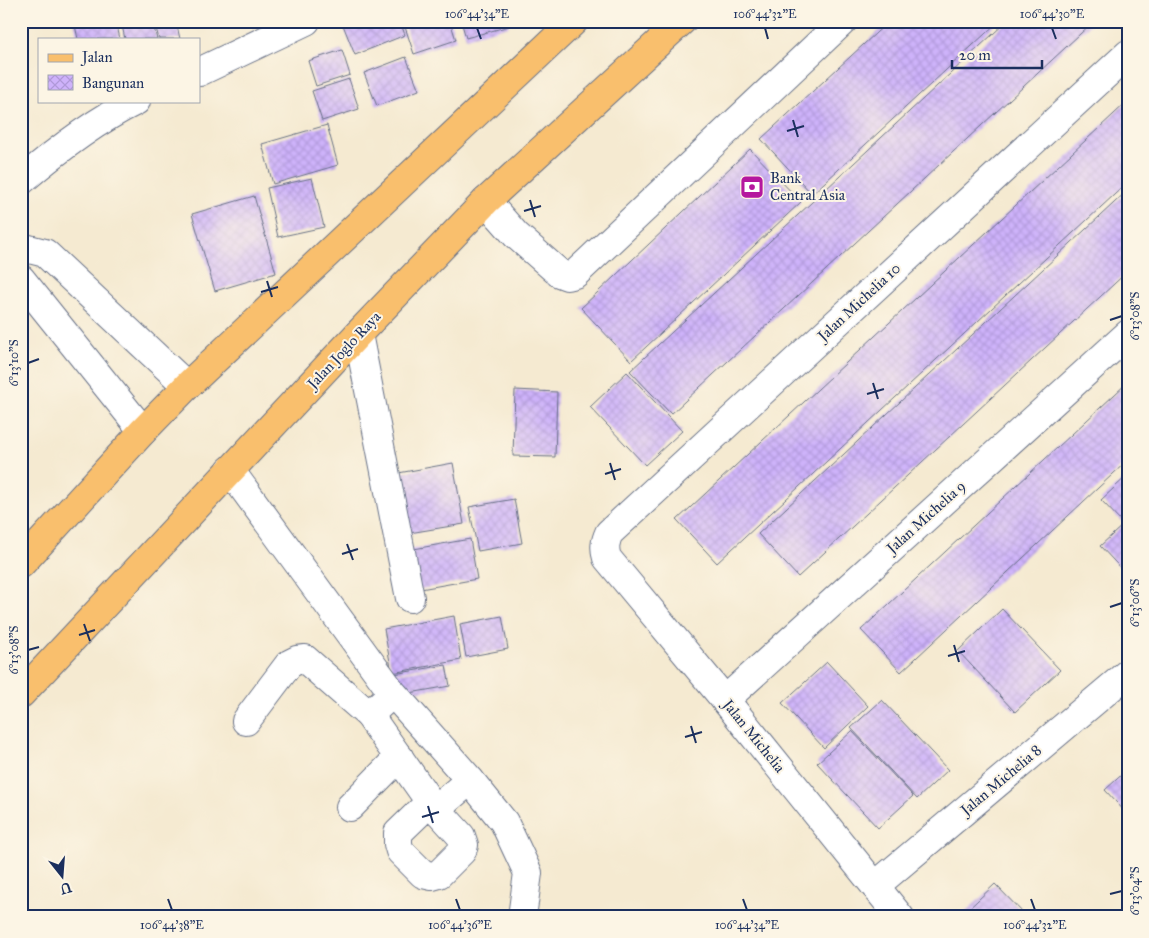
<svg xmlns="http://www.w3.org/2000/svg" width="1149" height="938" font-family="'IM FELL Great Primer',serif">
  <defs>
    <pattern id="building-cross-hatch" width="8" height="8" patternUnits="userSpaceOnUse" patternTransform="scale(1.25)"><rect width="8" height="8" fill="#ceb2fa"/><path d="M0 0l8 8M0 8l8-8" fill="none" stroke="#b099d9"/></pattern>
  </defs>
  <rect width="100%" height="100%" fill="#fcf5e5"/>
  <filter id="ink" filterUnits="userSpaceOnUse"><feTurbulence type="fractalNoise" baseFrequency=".02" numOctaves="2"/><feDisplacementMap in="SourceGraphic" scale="10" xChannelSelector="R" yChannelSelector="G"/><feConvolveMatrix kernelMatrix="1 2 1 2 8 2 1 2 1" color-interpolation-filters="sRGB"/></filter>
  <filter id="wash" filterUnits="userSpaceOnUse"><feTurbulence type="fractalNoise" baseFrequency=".0096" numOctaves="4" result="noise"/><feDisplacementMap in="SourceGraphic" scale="20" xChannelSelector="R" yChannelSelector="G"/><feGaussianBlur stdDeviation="1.12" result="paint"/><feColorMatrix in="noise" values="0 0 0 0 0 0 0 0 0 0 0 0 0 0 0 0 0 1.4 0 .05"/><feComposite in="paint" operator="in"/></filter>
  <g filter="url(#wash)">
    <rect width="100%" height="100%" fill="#f5ead1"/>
    <g id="blocks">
      <g fill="url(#building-cross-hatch)">
        <path d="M74,21H116L120,39H78Z"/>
        <path d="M121,21H152L157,39H125Z"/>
        <path d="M154,21H176L180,39H159Z"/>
        <path d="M352,21H400L405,35L355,55L343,25Z"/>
        <path d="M403,21H450L456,40L414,54Z"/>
        <path d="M461,21H507L509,26L466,38Z"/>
        <path d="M889,21H999L812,194L761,139Z"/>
        <path d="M1007,21H1094L671,414L630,371Z"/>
        <path d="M342,50L350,75L316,86L308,61Z"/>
        <path d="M406,57L419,90L377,106L364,73Z"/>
        <path d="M349,79L359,109L322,121L312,91Z"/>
        <path d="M1128,101V182L717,563L677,520Z"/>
        <path d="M327,125L338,165L273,184L262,144Z"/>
        <path d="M750,149L801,202L631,361L581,308Z"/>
        <path d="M312,178L324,227L278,237L267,188Z"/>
        <path d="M1128,190V271L798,577L758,534Z"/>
        <path d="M254,196L276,273L215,291L192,214Z"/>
        <path d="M627,372L682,431L645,465L590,407Z"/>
        <path d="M1128,382V460L901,672L861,630Z"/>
        <path d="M515,390L557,392L555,457L513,456Z"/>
        <path d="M453,463L464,524L403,534L393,474Z"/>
        <path d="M1128,475V576L1100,546L1124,524L1101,500Z"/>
        <path d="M514,499L522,543L478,551L469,507Z"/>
        <path d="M470,539L477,579L415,590L408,550Z"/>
        <path d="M1002,609L1060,670L1015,712L958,651Z"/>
        <path d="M454,616L461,660L392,673L384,629Z"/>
        <path d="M502,616L508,649L466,657L460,624Z"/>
        <path d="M827,662L868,706L824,748L782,703Z"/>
        <path d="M446,665L450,686L398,695L394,674Z"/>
        <path d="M882,700L948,770L917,799L851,728Z"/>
        <path d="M852,731L913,796L878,828L817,763Z"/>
        <path d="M1128,769V815L1105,790Z"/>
        <path d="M995,884L1027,917H960Z"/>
      </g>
    </g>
  </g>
  <g filter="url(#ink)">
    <use href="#blocks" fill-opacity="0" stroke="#677086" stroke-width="1"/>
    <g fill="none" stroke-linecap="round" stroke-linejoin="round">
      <g stroke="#677086" stroke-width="30">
        <g id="minor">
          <path d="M199,72L306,21"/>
          <path d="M21,181C56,151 95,121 136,101"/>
          <path d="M486,201L516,235L559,273L567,276L575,274L843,21"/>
          <path d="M21,247L45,253L187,386"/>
          <path d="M21,279L143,431"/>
          <path d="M358,334L410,598"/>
          <path d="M230,470L392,692L470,780L504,822L528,873L522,917"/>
          <path d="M725,700L1128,334"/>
          <path d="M369,715L430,802L461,836L464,845L462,851L439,874L432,876L423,874L400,851L398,844V833L430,802"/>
          <path d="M246,721L289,664L297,660L305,659L369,715L383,702"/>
          <path d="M350,807L399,757"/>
          <path d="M436,809L470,780"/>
          <path d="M875,886L1128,673"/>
          <path d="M900,917L725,700L607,558C604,548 605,542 609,533L1128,54"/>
        </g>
      </g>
      <g stroke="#677086" stroke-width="30">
        <g id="major">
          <path d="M21,564L143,431L187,386L574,21"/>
          <path d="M21,694L358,334L486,201L682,21"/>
        </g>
      </g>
      <use href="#minor" stroke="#fff" stroke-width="28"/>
      <use href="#major" stroke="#f9bf6d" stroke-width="28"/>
    </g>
  </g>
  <path fill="none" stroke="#1b2f5e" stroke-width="2" d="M477,28L481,39M765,28L768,39M1052,28L1056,39M793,120L798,137M787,131L804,126M530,200L535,217M524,211L541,206M267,281L272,297M261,292L278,287M1110,320L1122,316M28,363L39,359M873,383L878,399M867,394L884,389M610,463L615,480M605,474L621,469M347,544L353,560M342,554L358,549M1110,607L1122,603M84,624L90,641M79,635L95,630M954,645L959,662M28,650L39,647M948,656L965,651M691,726L696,743M685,737L702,732M428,806L433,823M422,817L439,812M1110,894L1122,891M168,899L172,910M456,899L460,910M743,899L747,910M1031,899L1035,910"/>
  <defs>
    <g id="bank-square" transform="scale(1.25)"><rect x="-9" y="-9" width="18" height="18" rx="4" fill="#b5179e" stroke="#fcf5e5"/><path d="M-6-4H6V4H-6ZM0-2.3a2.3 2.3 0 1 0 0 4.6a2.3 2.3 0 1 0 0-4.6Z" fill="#fff"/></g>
  </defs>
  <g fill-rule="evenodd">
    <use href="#bank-square" x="752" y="187"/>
  </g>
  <g text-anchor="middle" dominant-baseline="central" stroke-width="4" stroke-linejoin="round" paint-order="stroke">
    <g font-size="15" fill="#1b2f5e" stroke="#fcf5e5" text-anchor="start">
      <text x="770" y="178">Bank<tspan x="770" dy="17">Central Asia</tspan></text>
    </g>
    <g font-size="15" fill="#1b2f5e" stroke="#fcf5e5">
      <text transform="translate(859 302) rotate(-43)">Jalan Michelia 10</text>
      <text transform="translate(344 350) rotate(-47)">Jalan Joglo Raya</text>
      <text transform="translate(926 517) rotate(-42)">Jalan Michelia 9</text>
      <text transform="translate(754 736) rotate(51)">Jalan Michelia</text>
      <text transform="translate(1001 780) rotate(-40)">Jalan Michelia 8</text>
    </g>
  </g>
  <rect width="1149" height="938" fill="none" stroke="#fcf5e5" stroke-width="55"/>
  <rect x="38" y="38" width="162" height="65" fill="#fcf5e5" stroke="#a2a6af"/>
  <rect x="48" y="54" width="25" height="8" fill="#f9bf6d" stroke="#a2a6af"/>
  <text x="82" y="62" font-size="15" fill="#1b2f5e">Jalan</text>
  <rect x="48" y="75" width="25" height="15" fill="url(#building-cross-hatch)" stroke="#a2a6af"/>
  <text x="82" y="88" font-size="15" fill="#1b2f5e">Bangunan</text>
  <g transform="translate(62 876) rotate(163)" stroke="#fcf5e5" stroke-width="4" paint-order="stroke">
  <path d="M0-4L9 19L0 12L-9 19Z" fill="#1b2f5e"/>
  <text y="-8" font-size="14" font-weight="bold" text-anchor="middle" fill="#1b2f5e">U</text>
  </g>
  <path d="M952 60v8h90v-8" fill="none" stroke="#1b2f5e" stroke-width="2.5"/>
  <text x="959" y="60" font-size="15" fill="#1b2f5e" stroke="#fcf5e5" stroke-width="4" paint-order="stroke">20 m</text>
  <rect x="28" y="28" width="1094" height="882" fill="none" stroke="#1b2f5e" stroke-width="2"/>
  <g font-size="12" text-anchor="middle" fill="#1b2f5e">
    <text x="477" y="18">106°44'34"E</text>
    <text x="765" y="18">106°44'32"E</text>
    <text x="1052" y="18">106°44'30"E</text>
    <text transform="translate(1135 316) rotate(-90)" y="4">6°13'08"S</text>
    <text transform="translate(14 363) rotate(-90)" y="4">6°13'10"S</text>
    <text transform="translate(1135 603) rotate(-90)" y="4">6°13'06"S</text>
    <text transform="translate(14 650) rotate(-90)" y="4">6°13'08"S</text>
    <text transform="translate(1135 891) rotate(-90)" y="4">6°13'04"S</text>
    <text x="172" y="929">106°44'38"E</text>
    <text x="460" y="929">106°44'36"E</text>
    <text x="747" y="929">106°44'34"E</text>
    <text x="1035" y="929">106°44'32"E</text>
  </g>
</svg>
